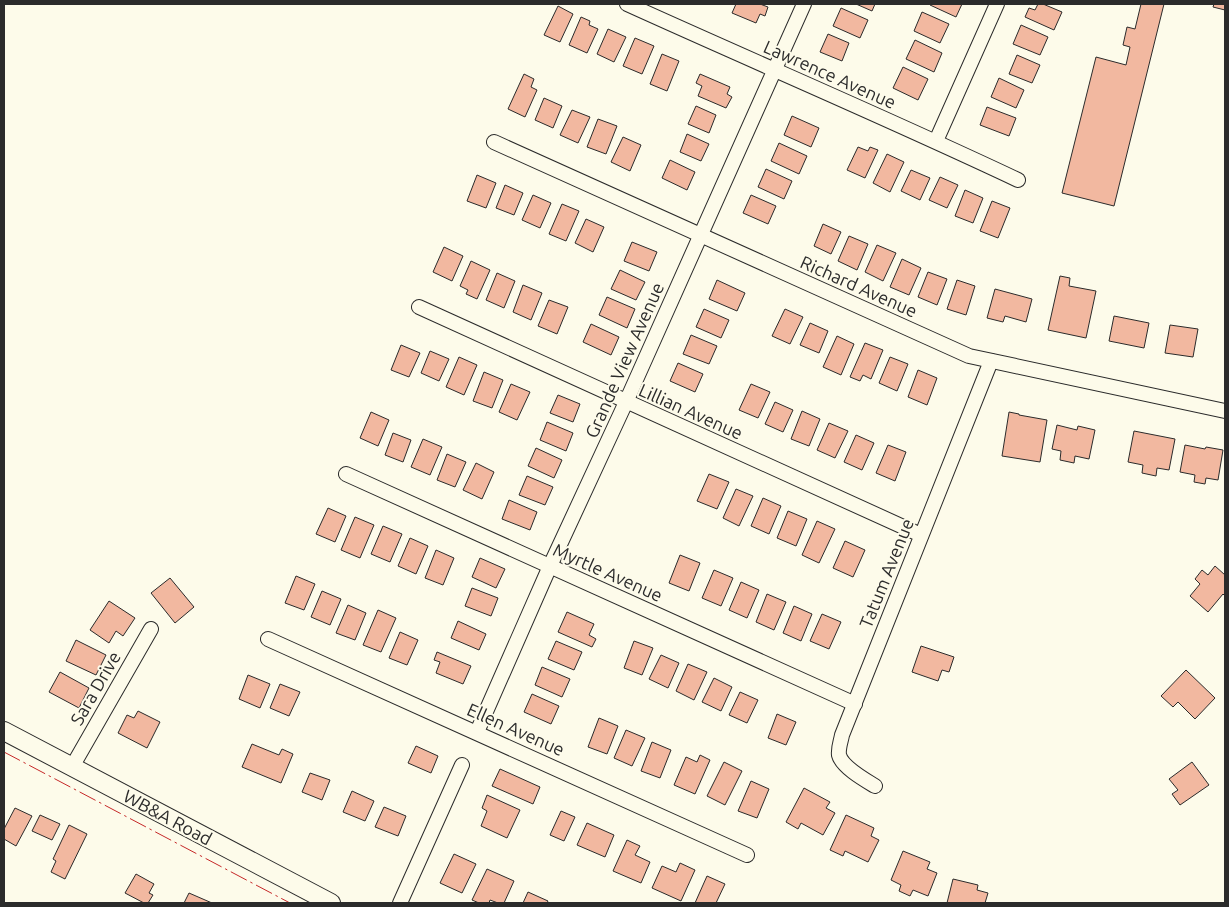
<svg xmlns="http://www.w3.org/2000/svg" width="1229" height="907" font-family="Ubuntu,sans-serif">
  <rect width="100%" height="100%" fill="#fdfbea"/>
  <g fill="#f2b8a0" stroke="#2b2b2b">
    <path d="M736,4H760L768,7L765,16L760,14L756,23L732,13Z"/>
    <path d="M856,4H875L872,11Z"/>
    <path d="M931,4H962L956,17L930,5Z"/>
    <path d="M1038,4H1043L1062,12L1054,30L1025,17L1029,8L1035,10Z"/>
    <path d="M1141,4H1164L1114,206L1062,193L1096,57L1126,65L1130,47L1123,45L1127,27L1135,29Z"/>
    <path d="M1214,4H1225V10L1213,7Z"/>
    <path d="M558,6L573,14L560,42L544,35Z"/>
    <path d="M841,8L868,20L860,38L833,26Z"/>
    <path d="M922,12L949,24L940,43L914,31Z"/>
    <path d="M581,17L590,21L589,25L598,29L587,53L569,45Z"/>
    <path d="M1021,25L1048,37L1040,55L1013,44Z"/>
    <path d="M608,29L626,37L614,62L597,54Z"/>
    <path d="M828,34L849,43L842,61L820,52Z"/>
    <path d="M635,38L654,46L642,74L623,66Z"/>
    <path d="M915,40L942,53L934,72L906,59Z"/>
    <path d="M662,54L679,61L667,91L650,84Z"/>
    <path d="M1017,55L1040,65L1032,83L1009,74Z"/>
    <path d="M903,67L928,79L918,100L893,88Z"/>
    <path d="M524,74L534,79L531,87L537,90L525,117L508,109Z"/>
    <path d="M700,74L730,87L727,94L732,97L726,108L698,96L702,86L696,83Z"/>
    <path d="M999,78L1024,90L1016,108L991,97Z"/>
    <path d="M544,98L562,106L553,128L535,120Z"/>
    <path d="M696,106L716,115L709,133L688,124Z"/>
    <path d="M987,107L1016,118L1009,136L980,125Z"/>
    <path d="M572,110L590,117L578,143L560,135Z"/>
    <path d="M792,116L819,128L811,147L784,135Z"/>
    <path d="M598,119L617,126L606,154L587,147Z"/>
    <path d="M687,134L709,144L701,161L680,152Z"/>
    <path d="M623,137L641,145L630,171L611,162Z"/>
    <path d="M779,143L807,156L799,174L771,161Z"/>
    <path d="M858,147L868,151L870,147L878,150L865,178L847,170Z"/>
    <path d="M887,154L904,162L890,192L873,183Z"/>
    <path d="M670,160L695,172L687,190L662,178Z"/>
    <path d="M766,169L792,181L784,199L758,187Z"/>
    <path d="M911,170L930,178L920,200L901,191Z"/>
    <path d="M477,175L496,183L486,208L467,201Z"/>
    <path d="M940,177L958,185L947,208L929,200Z"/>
    <path d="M505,185L523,193L514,215L496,208Z"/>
    <path d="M965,190L983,198L973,223L955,216Z"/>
    <path d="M533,195L551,203L540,228L522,220Z"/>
    <path d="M751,195L776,206L768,224L743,213Z"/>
    <path d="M992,201L1010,208L998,238L980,231Z"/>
    <path d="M562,204L579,211L566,241L549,234Z"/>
    <path d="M586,219L604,227L593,252L575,243Z"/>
    <path d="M823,224L841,232L831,254L814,246Z"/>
    <path d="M849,236L868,244L857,270L838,261Z"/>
    <path d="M632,242L657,252L649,271L624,261Z"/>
    <path d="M877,245L896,253L883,281L865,272Z"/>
    <path d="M444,247L463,256L452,281L433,272Z"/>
    <path d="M902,259L921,268L909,295L890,287Z"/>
    <path d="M471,261L490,270L477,299L466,294L468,290L460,286Z"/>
    <path d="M620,270L645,282L636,300L611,289Z"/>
    <path d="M928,272L947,279L937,305L918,297Z"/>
    <path d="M497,273L515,281L504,308L486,300Z"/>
    <path d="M1060,276L1070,278L1069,286L1096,291L1086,338L1048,330Z"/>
    <path d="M717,280L745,293L737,311L709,299Z"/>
    <path d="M957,280L975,286L966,315L947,309Z"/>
    <path d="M523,285L542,293L531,320L513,312Z"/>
    <path d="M995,289L1032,299L1026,322L1005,316L1003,322L987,318Z"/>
    <path d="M607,297L635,309L627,328L599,315Z"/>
    <path d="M549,300L568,307L557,334L538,326Z"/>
    <path d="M704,309L729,320L721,338L696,327Z"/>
    <path d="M785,309L803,317L790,344L772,336Z"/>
    <path d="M1114,316L1149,323L1144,348L1109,341Z"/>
    <path d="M810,323L828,331L819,353L800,345Z"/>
    <path d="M591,324L619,337L611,355L583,342Z"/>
    <path d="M1170,325L1198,329L1193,357L1165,353Z"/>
    <path d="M691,335L717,346L709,364L683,354Z"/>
    <path d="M837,336L854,344L841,375L823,367Z"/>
    <path d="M865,343L883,350L871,379L863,375L860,381L850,377Z"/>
    <path d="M401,345L420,353L409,377L391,370Z"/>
    <path d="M430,351L449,359L439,381L421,373Z"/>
    <path d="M459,357L477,365L464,395L446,387Z"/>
    <path d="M890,357L908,364L897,391L879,383Z"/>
    <path d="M678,363L703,374L695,392L670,381Z"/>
    <path d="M918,370L937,378L927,405L908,397Z"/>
    <path d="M484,372L503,380L492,408L473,401Z"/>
    <path d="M511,384L530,392L517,420L499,412Z"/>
    <path d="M751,384L770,392L758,418L739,410Z"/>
    <path d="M558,395L580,404L573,422L550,413Z"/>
    <path d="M775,402L793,410L783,432L765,424Z"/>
    <path d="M802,411L820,419L809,446L791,439Z"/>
    <path d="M371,412L389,420L378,446L360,438Z"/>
    <path d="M1009,412L1019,414V415L1047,420L1040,462L1002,456Z"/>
    <path d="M547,422L573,433L566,451L540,440Z"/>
    <path d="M829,423L848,431L835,458L817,450Z"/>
    <path d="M1057,425L1077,430L1078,426L1095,430L1089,459L1075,456L1074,463L1060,460L1061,451L1052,449Z"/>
    <path d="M1134,431L1175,439L1169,470L1157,468L1156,476L1142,473L1143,465L1128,462Z"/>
    <path d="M393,433L411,440L403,462L385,455Z"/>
    <path d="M856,435L874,443L862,470L844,462Z"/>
    <path d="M423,439L442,447L430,475L411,467Z"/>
    <path d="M888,445L906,452L895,481L876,473Z"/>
    <path d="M1185,445L1205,449L1206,447L1223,450L1218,480L1206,478L1205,484L1194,482L1195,475L1180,472Z"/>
    <path d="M536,448L562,460L554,478L528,466Z"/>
    <path d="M447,454L466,462L455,487L437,480Z"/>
    <path d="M476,463L494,472L482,499L463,490Z"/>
    <path d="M709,474L729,482L717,509L697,501Z"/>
    <path d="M527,476L553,487L545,505L519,495Z"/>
    <path d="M736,489L753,496L739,526L723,518Z"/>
    <path d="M763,498L781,506L769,534L751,526Z"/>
    <path d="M509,500L537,512L530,530L502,519Z"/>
    <path d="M328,508L346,516L335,542L316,534Z"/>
    <path d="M788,511L807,519L796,546L777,538Z"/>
    <path d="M355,517L374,525L360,558L341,550Z"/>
    <path d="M817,521L835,529L819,563L802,555Z"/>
    <path d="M383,526L402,534L390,562L371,554Z"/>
    <path d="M410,538L428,546L416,574L398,566Z"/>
    <path d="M845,541L865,550L853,577L833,568Z"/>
    <path d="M436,550L454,558L443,585L425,578Z"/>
    <path d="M680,555L700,563L689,591L669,583Z"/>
    <path d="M480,558L505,569L496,588L472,577Z"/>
    <path d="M1215,566L1225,575V596L1223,594L1208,612L1190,596L1200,584L1195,579L1202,570L1208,575Z"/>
    <path d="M714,570L733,578L721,606L702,598Z"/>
    <path d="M296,576L315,584L304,610L285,603Z"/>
    <path d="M170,578L194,607L175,623L151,593Z"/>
    <path d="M741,582L759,590L747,618L729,610Z"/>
    <path d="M472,588L498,598L491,616L465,606Z"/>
    <path d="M322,591L341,599L330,625L311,617Z"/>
    <path d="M767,594L786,602L774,630L756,622Z"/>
    <path d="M109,601L135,618L123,636L116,631L109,643L90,630Z"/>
    <path d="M348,605L366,613L355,640L336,633Z"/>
    <path d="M794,606L812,614L801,641L783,633Z"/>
    <path d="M378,610L396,618L381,652L363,645Z"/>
    <path d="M567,612L594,624L589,635L596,639L592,647L558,632Z"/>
    <path d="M822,614L841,622L829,649L810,641Z"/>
    <path d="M458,621L486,634L479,650L451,638Z"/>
    <path d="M400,632L418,640L407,665L389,658Z"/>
    <path d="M76,640L106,655L96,675L66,661Z"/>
    <path d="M556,641L582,652L574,670L548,659Z"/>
    <path d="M634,641L653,648L642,675L624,668Z"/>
    <path d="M921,646L954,657L949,672L942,670L938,681L912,672Z"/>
    <path d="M437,652L471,666L463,684L436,673L440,662L434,660Z"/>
    <path d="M661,655L679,663L668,688L649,679Z"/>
    <path d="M688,664L707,672L694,700L676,691Z"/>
    <path d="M542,667L570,679L562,697L535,685Z"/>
    <path d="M1186,670L1215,698L1195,719L1178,702L1173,707L1161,696Z"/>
    <path d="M60,672L89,688L79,708L49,692Z"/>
    <path d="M248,675L270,684L260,708L239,699Z"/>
    <path d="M714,678L732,687L721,711L702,702Z"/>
    <path d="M280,684L300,692L289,716L270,708Z"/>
    <path d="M740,692L758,700L747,723L729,715Z"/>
    <path d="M532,694L559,706L551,724L524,712Z"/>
    <path d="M138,711L160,722L147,748L118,733L127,715L134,718Z"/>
    <path d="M777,714L796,722L786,745L768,738Z"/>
    <path d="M599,718L618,726L607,754L588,747Z"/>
    <path d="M626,730L645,738L632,766L614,758Z"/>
    <path d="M652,742L671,750L660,778L641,771Z"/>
    <path d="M252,744L279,755L282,749L293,754L281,783L242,767Z"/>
    <path d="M416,746L438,756L431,773L408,763Z"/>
    <path d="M700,755L710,760L695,794L674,785L686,757L697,762Z"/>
    <path d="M724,762L742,771L725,805L707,796Z"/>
    <path d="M1192,762L1209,785L1180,805L1172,794L1178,790L1169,779Z"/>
    <path d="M500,769L540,787L533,804L492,786Z"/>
    <path d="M310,773L330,780L322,800L302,792Z"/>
    <path d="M751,781L769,789L757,818L738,811Z"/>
    <path d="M804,788L830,802L826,808L835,813L823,835L801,823L798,829L786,822Z"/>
    <path d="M352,791L374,801L365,821L343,812Z"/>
    <path d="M487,795L520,810L507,838L481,826L487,811L482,808Z"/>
    <path d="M384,807L406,816L398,836L375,827Z"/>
    <path d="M15,808L32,816L16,846L4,839V829Z"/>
    <path d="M561,811L575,817L564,841L550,835Z"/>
    <path d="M40,815L60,824L52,840L32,831Z"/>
    <path d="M846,815L874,828L871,836L879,840L868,862L845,851L843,856L830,850Z"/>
    <path d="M587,823L614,835L605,857L577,845Z"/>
    <path d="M69,825L87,834L65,879L51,872L56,861L53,859Z"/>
    <path d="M627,840L640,846L635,855L650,862L641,883L613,871Z"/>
    <path d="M903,851L930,862L927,869L937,873L928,896L913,890L910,896L899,891L901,885L891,880Z"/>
    <path d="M454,854L476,864L462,893L440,883Z"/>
    <path d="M680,863L695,870L681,901L652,888L662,866L676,872Z"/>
    <path d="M487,869L514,881L504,903H498L490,900L489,903H479L472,900Z"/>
    <path d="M136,874L154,884L149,893L153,895L148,903H144L125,893Z"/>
    <path d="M707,876L725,884L716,903H695Z"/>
    <path d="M953,879L978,885L977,890L988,893L985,903H947Z"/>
    <path d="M528,892L548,901L547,903H523Z"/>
    <path d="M189,893L212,903H184Z"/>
  </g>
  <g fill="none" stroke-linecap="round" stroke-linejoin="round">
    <g stroke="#2b2b2b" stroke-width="16">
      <g id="minor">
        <path d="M627,4C757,63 889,119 1018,180"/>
        <path d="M936,141L997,4"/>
        <path d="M494,142L969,356L1225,411"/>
        <path d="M419,307L921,535"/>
        <path d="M346,474L855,704"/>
        <path d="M268,639L747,855"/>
        <path d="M477,732L550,566L626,402L804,4"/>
        <path d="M72,767L151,629"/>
        <path d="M875,786C865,780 842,767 839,755C838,748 841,741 842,735L991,361"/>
        <path d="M400,903L462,765"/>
      </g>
    </g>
    <g stroke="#2b2b2b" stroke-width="20">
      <path id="tertiary" d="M4,731L331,903"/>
    </g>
    <use href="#minor" stroke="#fdfbea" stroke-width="14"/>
    <use href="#tertiary" stroke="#fdfbea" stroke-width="18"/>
    <path stroke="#c62828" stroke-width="1" stroke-dasharray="18 4 2.5 4" stroke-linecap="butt" d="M4,752L290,903"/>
  </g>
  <g text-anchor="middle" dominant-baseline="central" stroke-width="4" stroke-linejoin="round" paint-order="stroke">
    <g font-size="18" fill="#2b2b2b" stroke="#fdfbea">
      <text transform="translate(830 74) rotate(24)">Lawrence Avenue</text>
      <text transform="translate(859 286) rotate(24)">Richard Avenue</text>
      <text transform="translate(624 360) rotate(-66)">Grande View Avenue</text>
      <text transform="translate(691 411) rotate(24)">Lillian Avenue</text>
      <text transform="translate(608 572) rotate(24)">Myrtle Avenue</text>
      <text transform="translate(886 573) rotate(-68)">Tatum Avenue</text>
      <text transform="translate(95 688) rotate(-60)">Sara Drive</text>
      <text transform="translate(516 729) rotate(24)">Ellen Avenue</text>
      <text transform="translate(168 817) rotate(28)">WB&amp;A Road</text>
    </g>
  </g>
  <rect width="1229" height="907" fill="none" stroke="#2b2b2b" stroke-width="10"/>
</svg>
